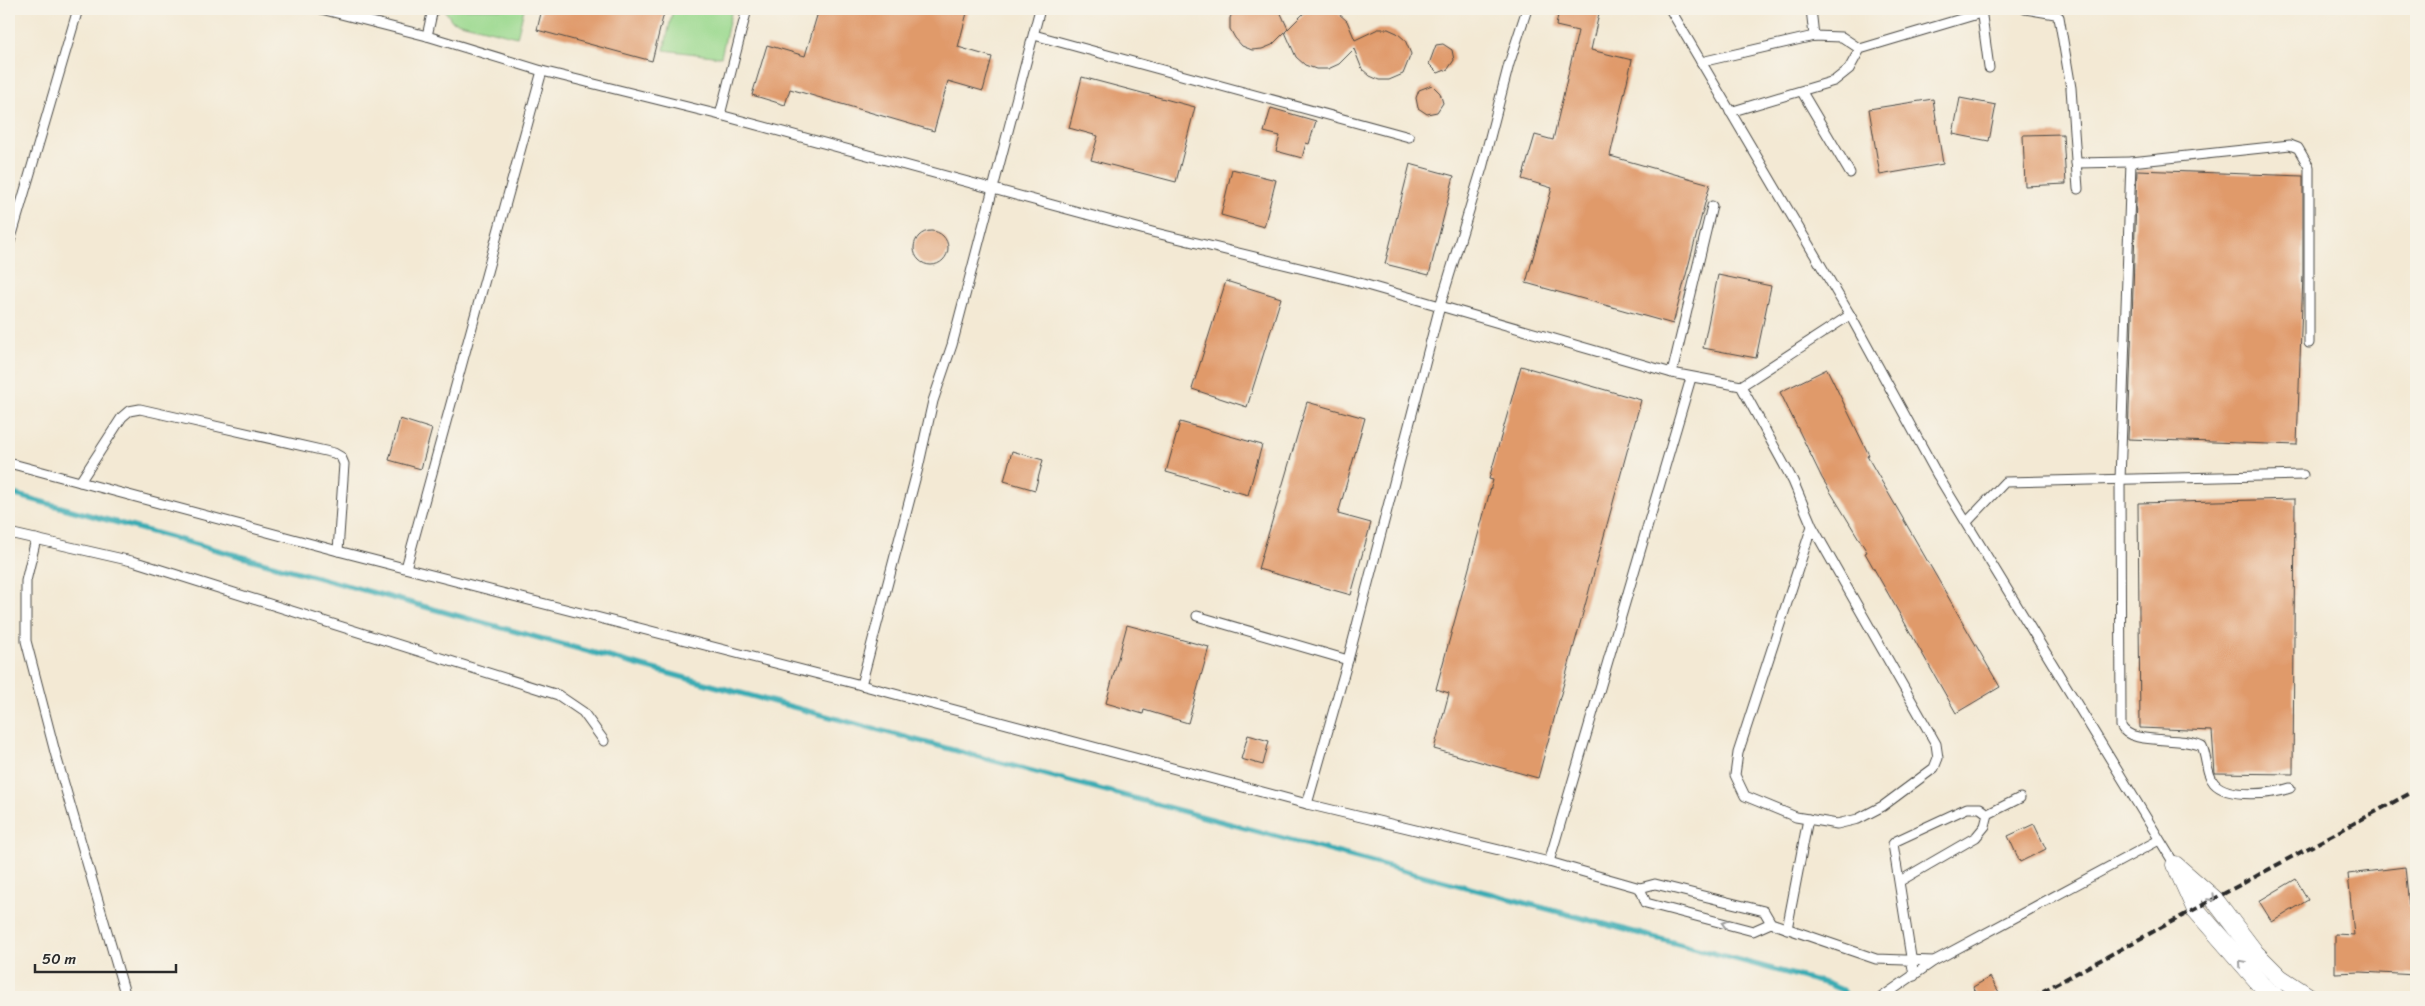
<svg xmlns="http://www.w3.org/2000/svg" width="2425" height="1006" font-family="Sriracha,sans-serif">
  <rect width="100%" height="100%" fill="#f7f3e8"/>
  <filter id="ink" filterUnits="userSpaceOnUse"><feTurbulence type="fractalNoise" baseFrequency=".02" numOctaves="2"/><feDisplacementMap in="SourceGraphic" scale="10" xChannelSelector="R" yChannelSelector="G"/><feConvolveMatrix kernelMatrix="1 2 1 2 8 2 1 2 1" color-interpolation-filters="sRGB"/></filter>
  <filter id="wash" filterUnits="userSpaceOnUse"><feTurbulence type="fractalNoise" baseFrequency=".0096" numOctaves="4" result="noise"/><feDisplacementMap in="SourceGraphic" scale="20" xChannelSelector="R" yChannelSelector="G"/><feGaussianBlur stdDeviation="1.12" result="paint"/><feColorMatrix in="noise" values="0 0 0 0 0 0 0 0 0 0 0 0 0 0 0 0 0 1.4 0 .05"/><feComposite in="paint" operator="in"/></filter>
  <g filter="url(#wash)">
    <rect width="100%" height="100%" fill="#f3e9d4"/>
    <g fill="#9bd98f" stroke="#63825d">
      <path d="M444,9H524L517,37L452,21Z"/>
      <path d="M673,9H732L721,57L664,50Z"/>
    </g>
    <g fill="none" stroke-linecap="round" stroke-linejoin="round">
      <path stroke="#3bacb4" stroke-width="5.5" d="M9,493L733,691L1828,984L1842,990L1846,997"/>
    </g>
    <g id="blocks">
      <g fill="#e09a6b">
        <path d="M542,9H665L652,61L537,30Z"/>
        <path d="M819,9H968L958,47L992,57L983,91L948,81L934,131L790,89L785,105L752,95L767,45L805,56Z"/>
        <path d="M1234,9H1279L1288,29L1272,45L1262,49L1252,50L1242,46L1235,38L1230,29V18Z"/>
        <path d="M1313,9H1328L1338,13L1347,21L1355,40L1378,29H1388L1397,33L1405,40L1411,54L1403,74L1389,80H1379L1370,76L1362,69L1354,49L1339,64L1328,69H1316L1305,65L1296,57L1285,32L1304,13Z"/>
        <path d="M1559,9H1600L1591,50L1632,60L1610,156L1710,184L1673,324L1526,283L1552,188L1522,179L1535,135L1553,140L1578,31L1556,26Z"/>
        <path d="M1443,44L1452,50L1454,60L1448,69L1438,73L1429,64L1436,45Z"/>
        <path d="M1082,77L1195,107L1176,182L1091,160L1098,136L1069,128Z"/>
        <path d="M1432,85L1440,93L1443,103L1437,112L1427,114L1418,108L1416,98L1419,90Z"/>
        <path d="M1960,98L1996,105L1989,141L1953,134Z"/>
        <path d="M1933,99L1943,164L1880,175L1869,109Z"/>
        <path d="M1271,108L1316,121L1309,144L1306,143L1302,158L1276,151L1280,136L1264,132Z"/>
        <path d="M2063,134L2066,184L2025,186L2023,135Z"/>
        <path d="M1410,164L1454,176L1429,275L1385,264Z"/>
        <path d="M1232,169L1276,180L1264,227L1221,215Z"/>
        <path d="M2137,170L2303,176V274L2297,445L2128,439Z"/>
        <circle cx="931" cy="248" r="17"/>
        <path d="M1718,275L1771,286L1756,358L1703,348Z"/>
        <path d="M1226,281L1281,298L1247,407L1192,389Z"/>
        <path d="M1521,366L1641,400L1538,778L1434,749L1449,693L1436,689L1493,480L1489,479Z"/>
        <path d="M1827,369L1869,455L1867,456L2000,687L1956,713L1865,553L1867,552L1822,478L1780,392Z"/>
        <path d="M1307,402L1365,418L1338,514L1371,523L1351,595L1258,569Z"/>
        <path d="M400,419L432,429L421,469L389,460Z"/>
        <path d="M1180,422L1262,445L1248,495L1166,472Z"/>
        <path d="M1012,451L1043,460L1035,490L1004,481Z"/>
        <path d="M2295,499L2293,774L2215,773L2212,731L2140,728L2138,503Z"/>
        <path d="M1127,625L1209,647L1188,723L1144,710L1143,714L1106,703Z"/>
        <path d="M1248,735L1269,741L1263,765L1241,759Z"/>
        <path d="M2034,824L2046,849L2020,862L2008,836Z"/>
        <path d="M2405,867L2409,906H2416V975L2361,972L2335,973V934L2354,935L2348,874Z"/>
        <path d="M2296,879L2308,900L2272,922L2259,901Z"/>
        <path d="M1990,977L1999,992L1991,997H1979L1973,987Z"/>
      </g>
    </g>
  </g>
  <g filter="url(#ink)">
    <use href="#blocks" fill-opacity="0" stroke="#494844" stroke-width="1"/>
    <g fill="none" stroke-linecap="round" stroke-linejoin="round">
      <g stroke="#494844" stroke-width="11">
        <g id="service">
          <path d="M321,9L427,36L542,71L720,115L1156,233L1349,280L1440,306L1482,168L1509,64L1527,9"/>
          <path d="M1670,9L1850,315L1938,476L2175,865"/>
          <path d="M1811,9L1814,36"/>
          <path d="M1981,9L1989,68"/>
          <path d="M2025,9L2055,14L2059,17L2071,88L2078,189"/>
          <path d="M1034,35L1409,137"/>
          <path d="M427,36L433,9"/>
          <path d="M1701,62L1814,36L1842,37L1860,49"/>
          <path d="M1802,92L1850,173"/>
          <path d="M1730,112L1834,81L1849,69L1860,49L1981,13"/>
          <path d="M720,115L747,9"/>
          <path d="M2076,163L2131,162"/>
          <path d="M9,245L78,9"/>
          <path d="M1672,373L1712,206"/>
          <path d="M1741,386L1850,315"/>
          <path d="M9,463L338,551L861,685L1307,804L1549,862L1640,888L1655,884L1764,911L1771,923L1876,959L1934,961L2159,840"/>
          <path d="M80,482L122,417L129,411L140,409L334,453L341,457L344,464L338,551"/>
          <path d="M1967,522L2005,482L2303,475"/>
          <path d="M9,533L136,562L558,695L583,712L604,741"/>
          <path d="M36,539L26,581V641L56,756L126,997"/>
          <path d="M406,568L542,71"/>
          <path d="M1197,616L1348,660"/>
          <path d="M861,685L918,468L933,401L952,345L1040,9"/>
          <path d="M2290,788C2273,794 2228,799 2214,783C2206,774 2207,757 2202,746C2179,735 2130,746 2121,726L2120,480L2131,162L2290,145L2298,148L2309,167V343"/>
          <path d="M1307,804L1348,660L1440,306L1672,373L1741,386L1793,481L1812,526L1936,744L1938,758L1934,768L1883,806L1858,819L1837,824L1796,817L1745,796L1735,775L1738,753L1812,526"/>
          <path d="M1988,814L2020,798"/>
          <path d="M1549,862L1691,378"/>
          <path d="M1900,881L1976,837L1985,826L1988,814"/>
          <path d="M1640,888L1646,903L1753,931L1771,923"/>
          <path d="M1787,929L1808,819"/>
          <path d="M1914,976L1893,844L1896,841L1967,808H1980L1988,814"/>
          <path d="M1882,997L1934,961"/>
        </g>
      </g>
      <g stroke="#494844" stroke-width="19">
        <g id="minor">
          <path d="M2175,865L2214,899L2255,953L2280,978L2309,997"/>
          <path d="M2178,870L2196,910L2265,989L2276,997"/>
        </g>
      </g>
      <use href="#service" stroke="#fff" stroke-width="9"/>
      <use href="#minor" stroke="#fff" stroke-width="18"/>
      <path stroke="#2b2b2b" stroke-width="4" stroke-dasharray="8 4" stroke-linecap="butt" d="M2032,997L2416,790"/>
    </g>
    <defs><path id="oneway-chevron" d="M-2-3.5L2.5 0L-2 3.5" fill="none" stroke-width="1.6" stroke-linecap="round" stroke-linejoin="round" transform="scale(1.25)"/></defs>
    <g stroke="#a0a0a0">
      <use href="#oneway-chevron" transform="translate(2212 898) rotate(46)"/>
      <use href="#oneway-chevron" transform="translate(1725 924) rotate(-165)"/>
      <use href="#oneway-chevron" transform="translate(2242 963) rotate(-131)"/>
    </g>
  </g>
  <rect width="2425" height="1006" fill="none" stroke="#f7f3e8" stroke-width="30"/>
  <path d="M35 964v8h141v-8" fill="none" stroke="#2b2b2b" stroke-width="2.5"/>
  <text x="42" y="964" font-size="15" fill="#2b2b2b" stroke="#f7f3e8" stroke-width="4" paint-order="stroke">50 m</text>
</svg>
